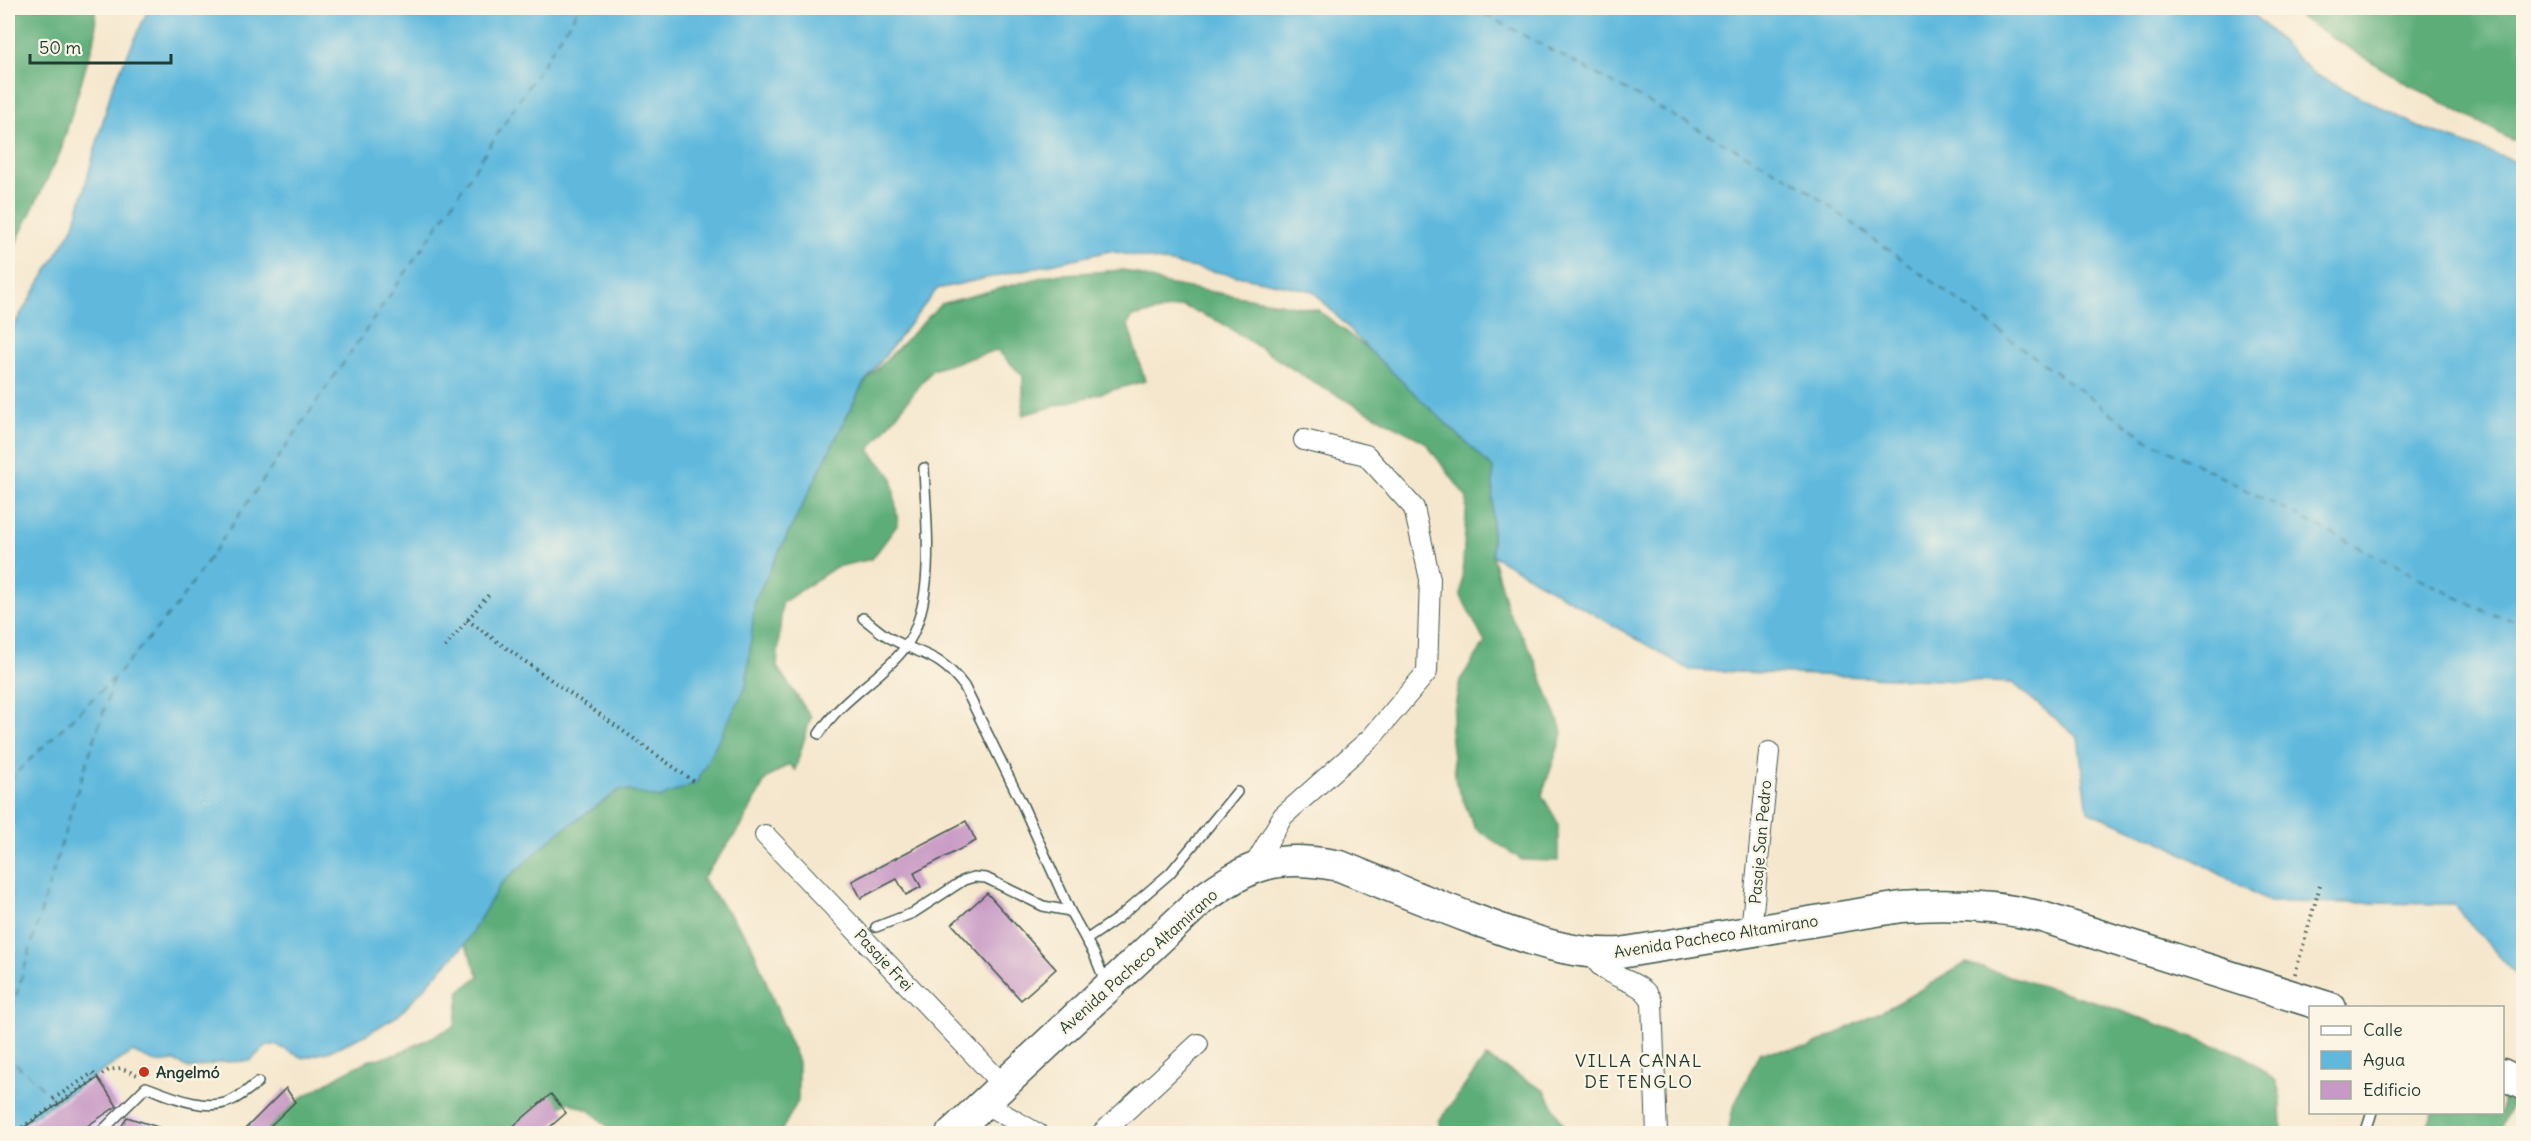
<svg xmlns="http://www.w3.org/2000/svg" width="2531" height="1141" font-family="Delius,sans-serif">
  <rect width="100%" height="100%" fill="#fcf5e5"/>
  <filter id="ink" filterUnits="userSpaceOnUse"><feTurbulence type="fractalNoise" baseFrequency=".0167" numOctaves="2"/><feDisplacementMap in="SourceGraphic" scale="12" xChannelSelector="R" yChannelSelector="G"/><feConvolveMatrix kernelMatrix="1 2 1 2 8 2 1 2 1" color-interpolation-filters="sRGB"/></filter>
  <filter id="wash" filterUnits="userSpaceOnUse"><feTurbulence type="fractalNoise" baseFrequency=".008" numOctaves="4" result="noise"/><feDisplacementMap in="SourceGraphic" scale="24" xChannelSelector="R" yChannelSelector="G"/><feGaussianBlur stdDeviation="1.35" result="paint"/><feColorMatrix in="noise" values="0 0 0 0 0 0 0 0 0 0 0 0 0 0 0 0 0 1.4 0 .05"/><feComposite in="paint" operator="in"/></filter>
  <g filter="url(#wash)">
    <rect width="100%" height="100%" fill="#f5e7cd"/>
    <path fill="#e8d2ef" d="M99,1073L128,1114L186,1133L8,1134Z"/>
    <g fill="#5dad79" stroke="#3e7556" stroke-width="1.5">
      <path d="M8,8H95L96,33L60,153L8,259Z"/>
      <path d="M2285,8H2523V141L2512,140L2404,82Z"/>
      <path d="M1124,270L1166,284L1318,310L1370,351L1493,468L1492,555L1508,611L1532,653L1563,733L1542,795L1558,823V861L1522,860L1475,828L1456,783L1450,732L1460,680L1485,643L1461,596L1467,498L1425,442L1316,384L1220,322L1183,306L1132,317L1128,325L1145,381L1023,415V376L997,350L932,370L869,450L892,477L898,524L872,559L836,567L782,603L777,667L811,717L795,770L789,764L766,779L742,825L702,879L750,941L798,1062V1101L780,1133H614L592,1112L569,1102L513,1133L263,1134L301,1098L342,1074L367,1061L397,1054L455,1026L460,991L479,976L465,944L500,885L558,833L621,789L659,798L746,687L755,600L863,384L941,304L1050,275Z"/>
      <path d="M1966,963L2096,1002L2245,1056L2276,1081L2281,1098L2282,1133H1728L1733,1108L1760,1052L1808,1048L1896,1004Z"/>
      <path d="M1486,1057L1545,1091L1563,1124L1573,1133H1443L1439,1121Z"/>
      <path d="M2503,1098L2512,1102L2500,1133H2424L2433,1113L2502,1112Z"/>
    </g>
    <path fill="#60b9dd" stroke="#407b88" stroke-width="1.5" d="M149,8H2247L2314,74L2424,129L2523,164V983L2453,904L2270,902L2166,844L2088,811L2078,738L2013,683L1690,670L1492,555L1493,468L1370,351L1313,291L1110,251L937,289L863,384L755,600L746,687L696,783L659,798L621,789L558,833L500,885L465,944L399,1015L365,1035L327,1052L303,1058L276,1045H267L250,1061L221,1062L191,1069L174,1061L157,1063L132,1052L8,1133V335L74,226L112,88Z"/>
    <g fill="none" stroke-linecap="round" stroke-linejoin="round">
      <g stroke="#2f5c5e" stroke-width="1.5" stroke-dasharray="8 6" stroke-linecap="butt">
        <path d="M1473,8L1795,181L2145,438L2490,614L2524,623"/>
        <path d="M8,781L116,676L178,604L445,215L579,8"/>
        <path d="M8,1023L75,798L115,677"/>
        <path d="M8,1052L18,1066L32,1077L53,1099"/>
      </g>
    </g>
    <g id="blocks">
      <g fill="#c799c5">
        <path d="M966,821L976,841L914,873L921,887L906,895L897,879L861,898L852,881Z"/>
        <path d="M987,893L1056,969L1021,1000L952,924Z"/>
        <path d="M98,1078L117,1106L75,1134H14Z"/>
        <path d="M286,1088L295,1102L262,1134H240Z"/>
        <path d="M551,1094L566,1113L542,1134H504Z"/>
        <path d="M127,1117L167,1130V1134H117Z"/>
      </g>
    </g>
  </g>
  <g filter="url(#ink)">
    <use href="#blocks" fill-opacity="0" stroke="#3f564b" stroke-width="1.5"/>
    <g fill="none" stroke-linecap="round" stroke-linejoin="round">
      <g stroke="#3f564b" stroke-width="12">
        <g id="service">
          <path d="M863,618C870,623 877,630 885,635C918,656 937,650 964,686L1023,806L1070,911"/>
          <path d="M819,734C839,702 873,683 898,656C939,613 926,524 924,468"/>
          <path d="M876,927L913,913L964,880L974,877L986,878L1043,906L1070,911L1094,954L1106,984"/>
          <path d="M1086,940L1118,918L1170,873L1237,792"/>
          <path d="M99,1134L146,1087C170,1096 205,1112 230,1101C240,1097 249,1089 258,1082"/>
          <path d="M2365,1134L2372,1112"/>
        </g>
      </g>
      <g stroke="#3f564b" stroke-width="22">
        <g id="minor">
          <path d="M765,835L1003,1085"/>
          <path d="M1254,866L1283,816L1371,738L1427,672L1430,579L1414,508L1366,455L1304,440"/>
          <path d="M1751,931L1769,752"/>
          <path d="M1592,953C1603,982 1642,976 1652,1002L1657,1134"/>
          <path d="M984,1103L1038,1134"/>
          <path d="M1101,1134L1198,1044"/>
        </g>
      </g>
      <g stroke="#3f564b" stroke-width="33">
        <g id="primary">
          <path d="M2502,1074L2524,1085"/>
          <path d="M951,1134L1200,901C1252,863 1275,854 1340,866C1384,884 1428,902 1473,919C1520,936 1569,956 1620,953L1901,907C1949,903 1994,905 2042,917L2331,1008"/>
        </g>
      </g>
      <g stroke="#3f564b" stroke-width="4" stroke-dasharray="1.5 4.5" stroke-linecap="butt">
        <path d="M467,620L696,783"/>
        <path d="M445,647L491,592"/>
        <path d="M2295,974L2321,882"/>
        <path d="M53,1099L93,1073L96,1077"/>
        <path d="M12,1134L109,1070L121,1068L140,1076"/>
      </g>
      <use href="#service" stroke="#fff" stroke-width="9"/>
      <use href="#minor" stroke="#fff" stroke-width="20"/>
      <use href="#primary" stroke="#fff" stroke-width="30"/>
    </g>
  </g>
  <circle fill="#c8321e" stroke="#fcf5e5" stroke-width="2" cx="144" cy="1072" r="6"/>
  <g text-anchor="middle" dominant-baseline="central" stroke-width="4.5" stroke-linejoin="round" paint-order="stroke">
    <g font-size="16" fill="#1f3d34" stroke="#fcf5e5">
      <text transform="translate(1760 842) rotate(-85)">Pasaje San Pedro</text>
      <text transform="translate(1716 936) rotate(-9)">Avenida Pacheco Altamirano</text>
      <text transform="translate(884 960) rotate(47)">Pasaje Frei</text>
      <text transform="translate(1138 961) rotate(-42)">Avenida Pacheco Altamirano</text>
    </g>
    <g font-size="16" font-weight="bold" fill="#1f3d34" stroke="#fcf5e5" text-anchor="start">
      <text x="156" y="1072">Angelmó</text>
    </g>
    <g font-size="18" letter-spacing="1.5" fill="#1f3d34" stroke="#fcf5e5">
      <text x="1639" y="1060">VILLA CANAL<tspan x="1639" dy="21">DE TENGLO</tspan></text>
    </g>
  </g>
  <rect width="2531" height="1141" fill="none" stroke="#fcf5e5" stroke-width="30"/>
  <rect x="2309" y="1006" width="195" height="108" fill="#fcf5e5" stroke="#a4ab9e" stroke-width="1.5"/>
  <rect x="2321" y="1026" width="30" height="9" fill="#ffffff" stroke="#a4ab9e" stroke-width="1.5"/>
  <text x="2363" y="1036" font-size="18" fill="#1f3d34">Calle</text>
  <rect x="2321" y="1051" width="30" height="18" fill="#60b9dd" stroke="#a4ab9e" stroke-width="1.5"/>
  <text x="2363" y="1066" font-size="18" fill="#1f3d34">Agua</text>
  <rect x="2321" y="1081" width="30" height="18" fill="#c799c5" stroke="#a4ab9e" stroke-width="1.5"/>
  <text x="2363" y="1096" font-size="18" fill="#1f3d34">Edificio</text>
  <path d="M30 54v9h141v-9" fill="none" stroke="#1f3d34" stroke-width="3"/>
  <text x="39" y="54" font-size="18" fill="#1f3d34" stroke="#fcf5e5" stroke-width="4.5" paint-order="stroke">50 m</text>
</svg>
